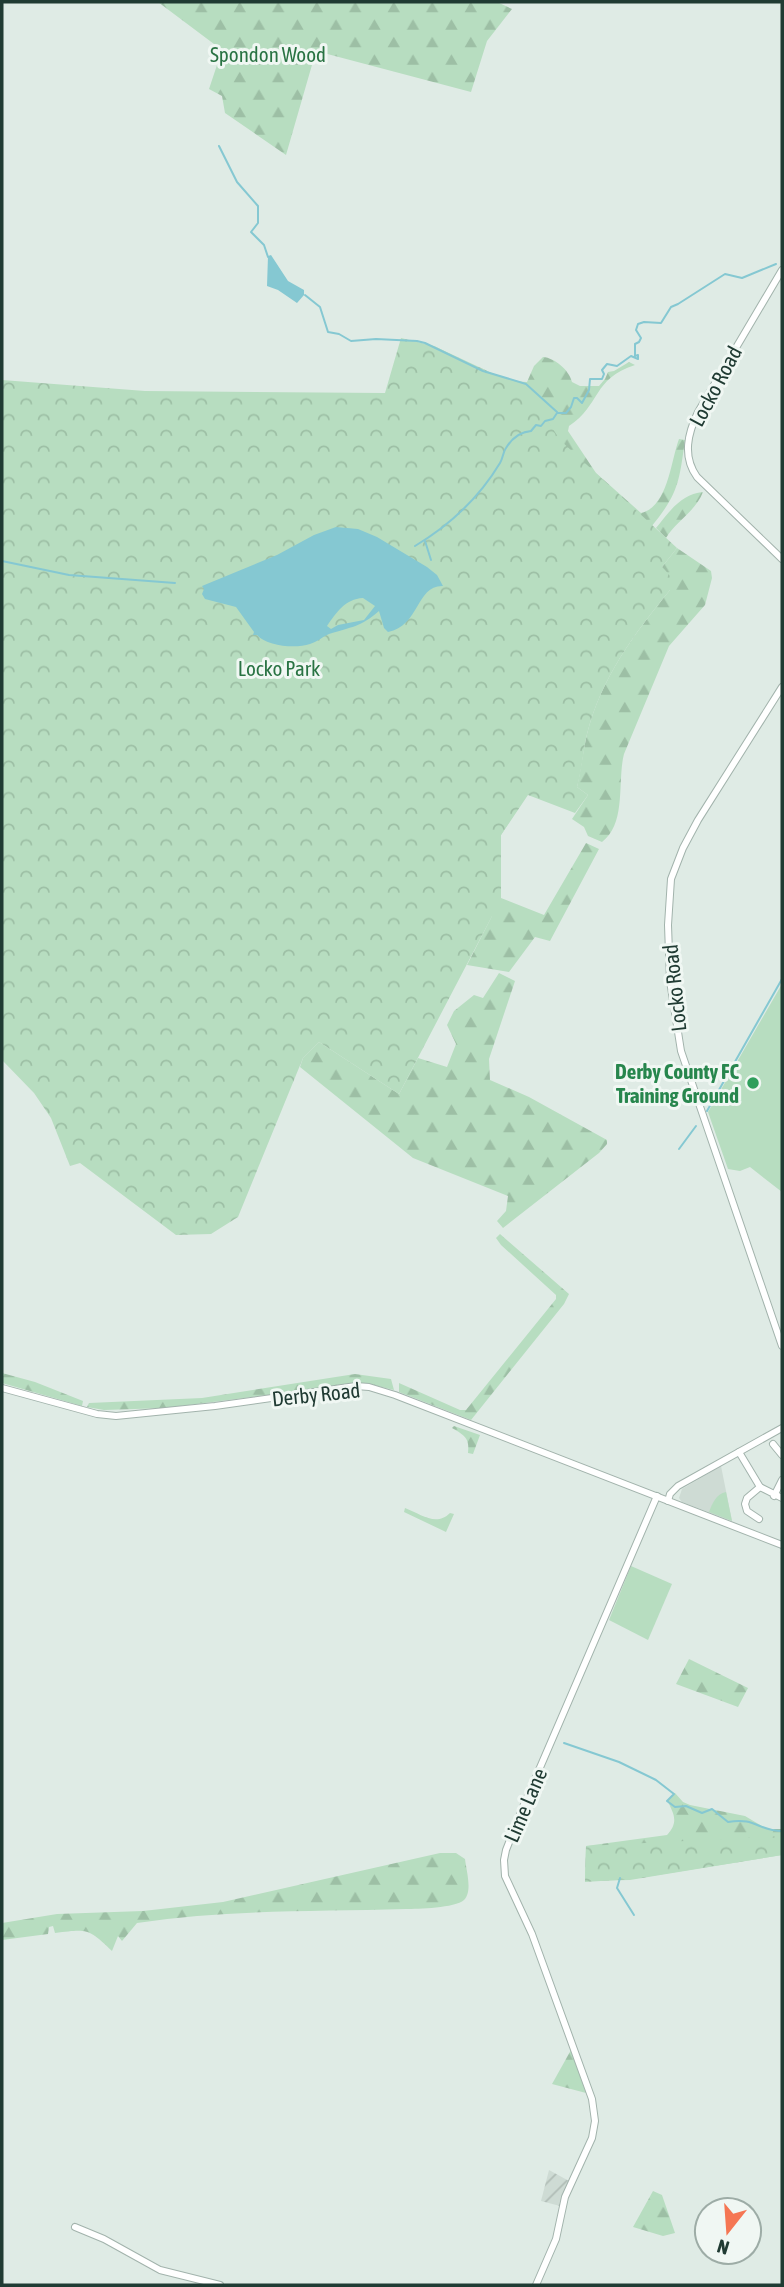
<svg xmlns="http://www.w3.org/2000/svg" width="784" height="2287" font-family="'Asap Condensed',sans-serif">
  <defs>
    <pattern id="industrial-furrows" width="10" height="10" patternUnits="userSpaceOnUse" patternTransform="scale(1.75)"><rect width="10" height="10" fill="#cedbd4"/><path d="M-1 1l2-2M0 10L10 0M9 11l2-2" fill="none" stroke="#b1bdb6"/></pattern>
    <pattern id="forest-firs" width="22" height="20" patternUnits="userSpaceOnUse" patternTransform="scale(1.75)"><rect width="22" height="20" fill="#b7ddc0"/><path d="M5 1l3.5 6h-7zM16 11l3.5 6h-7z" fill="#9dbfa5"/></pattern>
    <pattern id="park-crowns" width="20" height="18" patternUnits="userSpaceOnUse" patternTransform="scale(1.75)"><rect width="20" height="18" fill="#b7ddc0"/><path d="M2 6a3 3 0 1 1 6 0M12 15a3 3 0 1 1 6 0" fill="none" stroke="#9dbfa5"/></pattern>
  </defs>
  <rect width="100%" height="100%" fill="#dfebe5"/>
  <path fill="#cedbd4" d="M721,1466L732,1521L682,1502L679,1498L682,1489Z"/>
  <path fill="url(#industrial-furrows)" d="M549,2170L569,2181L560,2206L541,2201Z"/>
  <g fill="#b7ddc0">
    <path d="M782,984V1192L750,1167L740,1171L728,1169L708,1112Z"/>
    <path d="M726,1492L732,1521L709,1512C712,1504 716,1494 726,1492Z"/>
    <path d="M631,1566L672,1584L648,1640L609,1620Z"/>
  </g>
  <g fill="url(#forest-firs)">
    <path d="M158,2H497L512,9L487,41L471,92L316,51L286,155L225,113L222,96L209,89L222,50Z"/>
    <path d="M434,346C463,360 495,380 527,382L534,366L543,357C555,358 569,370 572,382L580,386H599L605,379L608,372L614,371L629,362L635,365C592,379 601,405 569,426L568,431L596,473L641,513C668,507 671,460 679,439L685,440C679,482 679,493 651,527Z"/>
    <path d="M703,492C695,512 677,520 666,538L656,528C669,512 681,494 703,492Z"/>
    <path d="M677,548L711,571L712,578L705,605L669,646L624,754C617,781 627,823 602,842L588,836L584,827L572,819L588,795L577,787C581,770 583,752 587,734C601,678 634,634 670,590L662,567Z"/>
    <path d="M411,771L519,807L501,835V898L544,915L586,843L599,849L550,941L535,937L509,972L467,965L492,916Z"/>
    <path d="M499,973L515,981L489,1059L490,1080L529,1097L607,1140V1144L599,1153L503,1228L497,1221L506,1211L508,1196L413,1158L300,1067L303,1058L319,1042L399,1094L418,1058L447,1067L456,1044L447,1025L454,1011L474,995L483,998Z"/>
    <path d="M500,1234L569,1294L564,1304L471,1420L399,1392V1383L460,1410H466L556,1299V1295L501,1245L496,1238Z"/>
    <path d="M2,1373L35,1382L83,1401L82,1406L2,1383Z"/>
    <path d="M355,1374L391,1379L394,1390L369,1384H356L165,1408L104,1410L87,1407L89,1403L202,1398Z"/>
    <path d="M454,1426L480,1435L473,1454L468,1453C470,1438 464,1435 452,1428Z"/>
    <path d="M405,1508C421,1514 436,1527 450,1513L454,1514L446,1532L404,1512Z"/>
    <path d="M689,1659L748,1688L738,1707L676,1684Z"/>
    <path d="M675,1793L683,1802L690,1805L745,1816L767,1829H782V1855L630,1880L585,1881L586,1846L667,1835C679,1822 674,1814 667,1800Z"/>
    <path d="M440,1853H456L465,1859C466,1869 473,1892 464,1900C455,1908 418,1909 406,1909C313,1912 229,1909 137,1923L122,1941L118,1936L112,1951C88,1928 88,1929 55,1933L53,1926L49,1927L48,1934L2,1940V1923L57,1914L143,1911L223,1902Z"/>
    <path d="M571,2050L586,2093L552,2084Z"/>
    <path d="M653,2191L662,2195L675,2233L663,2236L633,2227Z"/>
  </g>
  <g fill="url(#park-crowns)">
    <path d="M401,338L434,346L528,390L560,440L677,548L662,567C670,575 674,579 670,590C634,634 601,678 587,734C583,751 582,769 577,787L588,795L575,813L528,795L501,835V899L399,1094L319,1042L303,1058L238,1217L211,1234L176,1235L80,1163L70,1166L51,1118L34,1093L2,1060V380L145,391L385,393Z"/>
    <path d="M782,1836V1855L632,1879L585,1882L586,1846Z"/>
  </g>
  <g fill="#85c8d2" fill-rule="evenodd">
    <path d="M271,255L288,281L304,290V295L297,303L278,290L267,286L268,256Z"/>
    <path d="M336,527L358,529L377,537L427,567L437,575L443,586C416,585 420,626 388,632L384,628L379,611C361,627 351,627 329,634C322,637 317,642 310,644C295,649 267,646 257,635H253L254,632L236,607L205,599L202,594L204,589L202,586L277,555L314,535ZM363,598L375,606L364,620L338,625L331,629L327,626C336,613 345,599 363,598Z"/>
  </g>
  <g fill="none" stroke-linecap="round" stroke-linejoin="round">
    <g stroke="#85c8d2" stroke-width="2">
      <path d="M219,146L237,182L258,206V223L251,232L264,245L268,257"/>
      <path d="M305,295L320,307L328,332L339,334L351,341L376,339L417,341L425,343L483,371L526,384L557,412"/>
      <path d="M425,541L431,560"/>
      <path d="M415,546C450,525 479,498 500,463C503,458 503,452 506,448C512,438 520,432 531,431L536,425L541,426L545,421L553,419L557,413H566L571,407L574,398H577L582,403L589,390L590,379H602L604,374L602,370L607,364L617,366L631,356L638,359V355L635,356V344L639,342L641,338L636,330L638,324L644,322L661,323L671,307L678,304L725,274L742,278L776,264"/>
      <path d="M2,561L69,575L175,583"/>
      <path d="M707,1111L782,979"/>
      <path d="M679,1149L696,1126"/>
      <path d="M564,1743L619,1762L656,1780L674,1794L667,1801L675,1807L686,1806L702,1813L712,1809L728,1822C756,1817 758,1831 782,1831"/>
      <path d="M620,1878L617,1888L634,1915"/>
    </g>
    <g stroke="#a2b3ac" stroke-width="8">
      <g id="minor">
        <path d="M782,270L698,412C688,433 682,456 697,477L782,559"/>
        <path d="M782,687L698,820L683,848L671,879L668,925L670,981L681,1051L782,1346"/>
        <path d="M2,1388L97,1414L116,1416L215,1406L356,1386L369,1387L395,1395L782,1545"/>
        <path d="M773,1444L782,1455"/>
        <path d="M739,1452L760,1487L782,1498"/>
        <path d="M774,1496L782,1480"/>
        <path d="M668,1501L670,1494L678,1486L782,1428"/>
        <path d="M759,1519L747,1511L745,1504L747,1498L760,1487"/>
        <path d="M75,2227L104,2239L160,2270L220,2285"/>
        <path d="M536,2285L556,2239L565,2197L592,2138L595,2121L592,2099L532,1934L505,1876L504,1860L506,1850L523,1807L657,1496"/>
      </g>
    </g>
    <use href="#minor" stroke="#fff" stroke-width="6"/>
  </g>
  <circle fill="#2e9e5b" stroke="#f0f7f3" stroke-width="2.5" cx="753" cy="1083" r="7"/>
  <g text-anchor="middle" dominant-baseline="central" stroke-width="6" stroke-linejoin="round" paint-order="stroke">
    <g font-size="21" fill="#297343" stroke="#f0f7f3">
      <text x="268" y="54">Spondon Wood</text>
      <text x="279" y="668">Locko Park</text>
    </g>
    <g font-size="21" fill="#203b33" stroke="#f0f7f3">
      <text transform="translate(715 386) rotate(-62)">Locko Road</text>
      <text transform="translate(674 988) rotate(-96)">Locko Road</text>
      <text transform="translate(316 1394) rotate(-6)">Derby Road</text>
      <text transform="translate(525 1805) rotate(-67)">Lime Lane</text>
    </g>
    <g font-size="21" font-weight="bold" fill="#27864d" stroke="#f0f7f3" text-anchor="end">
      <text x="739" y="1071">Derby County FC<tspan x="739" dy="24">Training Ground</tspan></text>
    </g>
  </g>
  <rect width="784" height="2287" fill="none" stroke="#203b33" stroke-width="7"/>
  <g transform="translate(728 2231) rotate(197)"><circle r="33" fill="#f0f7f3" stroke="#9daca6" stroke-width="2"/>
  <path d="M0-5L12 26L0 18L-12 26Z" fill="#f57653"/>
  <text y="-10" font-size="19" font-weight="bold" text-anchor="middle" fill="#203b33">N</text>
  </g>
</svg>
